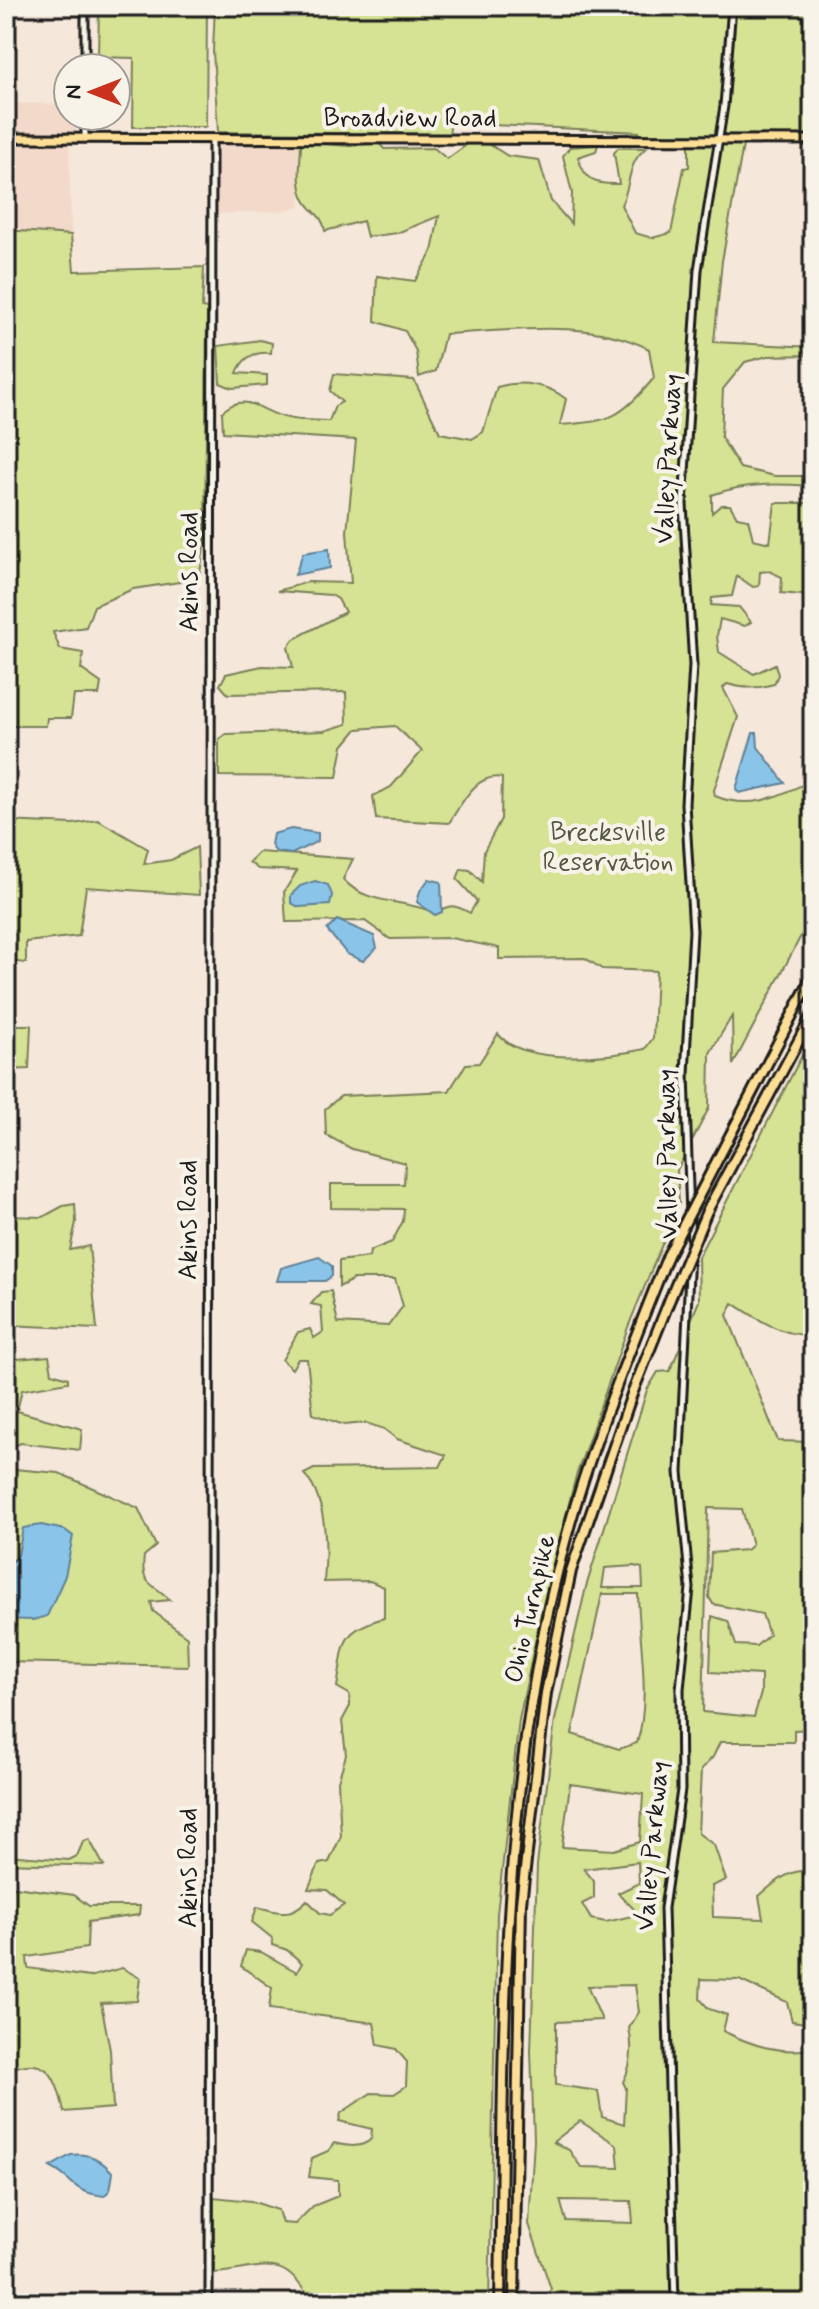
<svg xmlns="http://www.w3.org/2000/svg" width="819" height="2309" font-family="Mynerve,sans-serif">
  <rect width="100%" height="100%" fill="#f5e7da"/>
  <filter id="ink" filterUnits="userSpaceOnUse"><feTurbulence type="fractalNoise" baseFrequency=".0125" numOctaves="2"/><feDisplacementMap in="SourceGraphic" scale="16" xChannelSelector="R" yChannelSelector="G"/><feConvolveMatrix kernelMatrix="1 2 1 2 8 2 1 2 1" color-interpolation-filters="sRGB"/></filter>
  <g filter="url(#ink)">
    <g fill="#f3d9c9">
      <path d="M6,103L68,104V116H82L81,127L71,133L6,134Z"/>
      <path d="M6,141H69L71,235L6,230Z"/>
      <path d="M224,141L301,142L300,206L282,211L216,214V146Z"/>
    </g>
    <g fill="#d6e294" stroke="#797f58" stroke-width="2" fill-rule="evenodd">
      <path d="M99,6H207L206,127H133L134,58L98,57Z"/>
      <path d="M215,6H813V140H744L722,261L714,342L813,347V355L768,356L745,362L723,389L721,437L740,468L775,476H813V486C778,484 745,482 712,495V513L721,505H730L737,517L748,519L753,539L770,543L775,503H805L813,499V601L812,596L781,593L782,577L769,571L760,572L759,586L753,587L737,576L732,596L712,598L711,605L739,607L751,622L745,626L720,619L717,636L719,652L754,674L775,664L778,675L774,684C758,689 744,689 727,684L723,688L738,717L714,790L715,796C751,811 779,796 813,780V913L733,1065L732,1016L710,1053L709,1108L677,1170L679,1203L628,1327L576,1476L542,1609L519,1720L497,1914L489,2303H312C282,2250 265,2269 214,2273V2197L251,2201L278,2210L282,2223L295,2224L313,2206L338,2196V2180L309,2177L312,2158L328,2151L334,2143C348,2146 361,2149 371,2139L372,2129L339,2121L341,2113L371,2093L394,2094L406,2086L407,2062L396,2049L378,2045L374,2023L269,2009L272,1988L241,1966L246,1950L261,1952L297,1972L302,1963L287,1950L273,1945L272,1938L252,1922L257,1907C278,1911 289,1919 307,1900L320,1913L330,1915L344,1905L327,1890L308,1889L319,1864L329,1862L341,1836L338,1781L346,1755L342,1721L350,1706L349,1694L337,1687C345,1644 338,1631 384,1618V1587L370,1581L324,1582C327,1549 328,1500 304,1474L314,1469L440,1467L446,1455L397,1439L384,1429L366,1423L344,1425L313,1414L307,1359H298L292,1369L282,1360L298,1332L310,1329L314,1338L323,1332L321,1306L311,1304L321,1292L331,1291L338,1323L388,1326L403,1306L395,1279H354L339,1287V1261L369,1257L370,1251L392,1242L403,1221L404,1209L331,1208V1184H404L405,1163L352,1149L326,1135L325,1109L341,1096L449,1091L466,1064L479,1063L498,1034C524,1066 608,1057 645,1049L653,1038L656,971L602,969L585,958L499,959V948L451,938L390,939L365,921L286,922L284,892L297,871L258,869L249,862L259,852L353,859L343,879C366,906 407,899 435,913C450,904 454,904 470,913L477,901L457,879L461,869L470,870L482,882L484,851L501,819L502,778C476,772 461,805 449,823L376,819L373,796L391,787L422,751L395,726L357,729L343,746L337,777L219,776V739L226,734L324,731L347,724L346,692L228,694L220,685L226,674L262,666L293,667L288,647L294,639L345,612L338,599L331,595L277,591L308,582L351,583L347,532L356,440L223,432L222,412C246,389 263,414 288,418C301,421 315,420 329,421L335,406L342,402L330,391L334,374L414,380L440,433L472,439L483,432L497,387C520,380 548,384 566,399L560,425C612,421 619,419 654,378L649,349C589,318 511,331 445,334L436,371L419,377L416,351L405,331L375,321L377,276L415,281L432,252L439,216L397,233L367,237L363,221L325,231C323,215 312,213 305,200C296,184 301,160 301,142L349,146L379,143L384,149L434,148L447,159L468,144L487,143L508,156L539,160L551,201L571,224L572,193L563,156L570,147L598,145L596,151L578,157C585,181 595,185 619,184L614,153L618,148H646C626,164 632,184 621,205L635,233L652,238L671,233L684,168L689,167V140L639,139V132L451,123L449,134L218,132L213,51Z"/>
      <path d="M6,230L71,235L74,271L204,267L202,308L207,309L205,542L199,579L133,589L94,606L86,627L53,632L60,649L83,653L81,669L101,683L99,695H74L71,718H47L46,726H6Z"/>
      <path d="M260,340L272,343L271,353C254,351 243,357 237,373L267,375V385L232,388L220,383L218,346Z"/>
      <path d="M98,820L148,849L144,864L171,860L197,847L199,895L86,887L79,936L26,942V963L6,961V821L73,824Z"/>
      <path d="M6,1020L12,1025H31L29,1069L6,1070Z"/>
      <path d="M813,1034V1334C786,1339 754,1317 733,1303L727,1315L778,1441L813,1442V1729L794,1730V1742H720L713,1757L701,1770L698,1833L714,1845L726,1880L712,1886L713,1917L763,1919L759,1896C775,1882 791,1867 813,1872V2024L792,2021L787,2002L739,1980L701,1979L700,1999L709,2009L727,2015L723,2031C753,2046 779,2054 813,2049V2303H545L551,2289L529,2224L534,2140L531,2051L537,1865L555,1720L586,1587L647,1390L658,1372L670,1371L699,1301L698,1257ZM708,1508L742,1509L752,1545L746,1550L711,1553L709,1597L713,1604L762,1614L769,1635L756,1646L736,1645L728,1621L712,1616L710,1672L761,1675V1693L754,1717L703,1712ZM634,1566L642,1568L643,1588H602L605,1568ZM602,1594H638C639,1642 651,1698 637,1743L619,1749L572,1734ZM570,1784L643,1794L640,1842L614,1850L562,1847ZM638,1862L639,1883L618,1893L634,1909L632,1916L606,1922L591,1919L582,1904L594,1898V1881L584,1869ZM635,1985L639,2012L629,2028C633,2047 632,2065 623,2082L626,2088L624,2124L602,2117L598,2091L556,2085V2022L602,2020L587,1986ZM580,2121L617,2145L619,2168L581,2167L569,2150L553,2142ZM560,2200L631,2201L633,2223L566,2221Z"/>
      <path d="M75,1204L76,1222L70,1250L89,1246L97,1329L6,1325V1216L43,1217L63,1206Z"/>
      <path d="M49,1356L52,1373L68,1378V1382L22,1390L17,1411L82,1429L80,1450L21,1443L6,1449V1360Z"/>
      <path d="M6,1460L14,1469L59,1473L138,1508L156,1546L144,1556C140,1587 153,1582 170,1600L151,1602L153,1611L187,1637L188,1666L6,1662Z"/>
      <path d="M89,1839L104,1866L6,1863V1855L69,1860L77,1856L83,1842Z"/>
      <path d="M6,1874L8,1886L74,1895L89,1906H140L139,1915L88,1922L87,1948L27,1957L28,1968L89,1977L122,1968L140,1978L137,2001L101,2003L110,2050L113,2108L64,2112C57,2076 47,2053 6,2071Z"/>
    </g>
    <g fill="#8ac5e9" stroke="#5e8197" stroke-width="2">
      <path d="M329,549L330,568L295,575L303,553Z"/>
      <path d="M753,733H757L758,747L785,783L739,793L736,789Z"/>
      <path d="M291,829L318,833V841L292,854L276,852L271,845L273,834Z"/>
      <path d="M429,879L441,882L442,912L435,915L417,902L420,891Z"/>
      <path d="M315,881L328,885L332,895L330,905L299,907L291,903V895L300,886Z"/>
      <path d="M337,920L374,936L377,948L363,961L347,954L327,930Z"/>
      <path d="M319,1257L332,1266V1276L325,1281H277L281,1268Z"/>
      <path d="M41,1525L65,1530L73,1536L65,1576L47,1616L33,1620L6,1619V1569L18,1555L23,1528Z"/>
      <path d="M71,2155C90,2152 101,2160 113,2173L110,2190L104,2196C69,2191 76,2180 50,2167Z"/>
    </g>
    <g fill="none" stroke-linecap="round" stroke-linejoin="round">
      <g stroke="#1c1c1c" stroke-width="11">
        <g id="minor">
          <path d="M85,68V6"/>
          <path d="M85,137V116"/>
          <path d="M691,1244L685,1074L693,931L685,804L693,665L683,504L698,270L724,106L732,6"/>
          <path d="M209,2303L212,139"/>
          <path d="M675,2303L664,1908L681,1790L680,1689L690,1588L679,1472L690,1254"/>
        </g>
      </g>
      <g stroke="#1c1c1c" stroke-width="13">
        <path id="major" d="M6,138L813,140"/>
      </g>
      <g stroke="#1c1c1c" stroke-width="14">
        <g id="highway">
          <path d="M706,1182L813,975"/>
          <path d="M707,1211L813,1014"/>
          <path d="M500,2303C504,2058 498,1809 558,1569C584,1461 627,1358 668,1255"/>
          <path d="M514,2303L521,1903L546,1693L571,1571L632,1394L670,1299"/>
        </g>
      </g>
      <use href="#minor" stroke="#f7f3e8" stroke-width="5"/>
      <use href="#major" stroke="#fdde96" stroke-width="7"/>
      <use href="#highway" stroke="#fdde96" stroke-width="8"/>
      <g stroke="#1c1c1c" stroke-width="14" stroke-linecap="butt">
        <g id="highway-bridge">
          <path d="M668,1255L706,1182"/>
          <path d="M670,1299L707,1211"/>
        </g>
      </g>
      <use href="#highway-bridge" stroke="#fdde96" stroke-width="8"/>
    </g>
  </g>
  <g text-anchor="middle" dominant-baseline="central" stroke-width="8" stroke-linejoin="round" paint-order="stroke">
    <g font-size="26" fill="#1c1c1c" stroke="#f7f3e8">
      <text x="410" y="119">Broadview Road</text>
      <text transform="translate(669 459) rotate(-87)">Valley Parkway</text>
      <text transform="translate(190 572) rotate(-90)">Akins Road</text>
      <text transform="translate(668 1154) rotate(-91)">Valley Parkway</text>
      <text transform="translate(189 1220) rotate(-90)">Akins Road</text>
      <text transform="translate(531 1609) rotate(-77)">Ohio Turnpike</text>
      <text transform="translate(653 1846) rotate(-85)">Valley Parkway</text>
      <text transform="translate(189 1868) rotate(-90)">Akins Road</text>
    </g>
    <g font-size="26" fill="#545740" stroke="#f7f3e8">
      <text x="608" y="833">Brecksville<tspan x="608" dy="30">Reservation</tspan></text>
    </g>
  </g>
  <rect width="819" height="2309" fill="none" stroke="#f7f3e8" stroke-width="32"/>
  <rect x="16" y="16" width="787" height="2277" fill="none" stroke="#1c1c1c" stroke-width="3" filter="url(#ink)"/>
  <g transform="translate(92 92) rotate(270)"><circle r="38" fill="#f7f3e8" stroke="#9f9d96" stroke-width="2"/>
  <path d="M0-6L14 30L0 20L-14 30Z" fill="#c8321e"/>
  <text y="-12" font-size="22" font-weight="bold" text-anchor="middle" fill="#1c1c1c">N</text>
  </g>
</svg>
